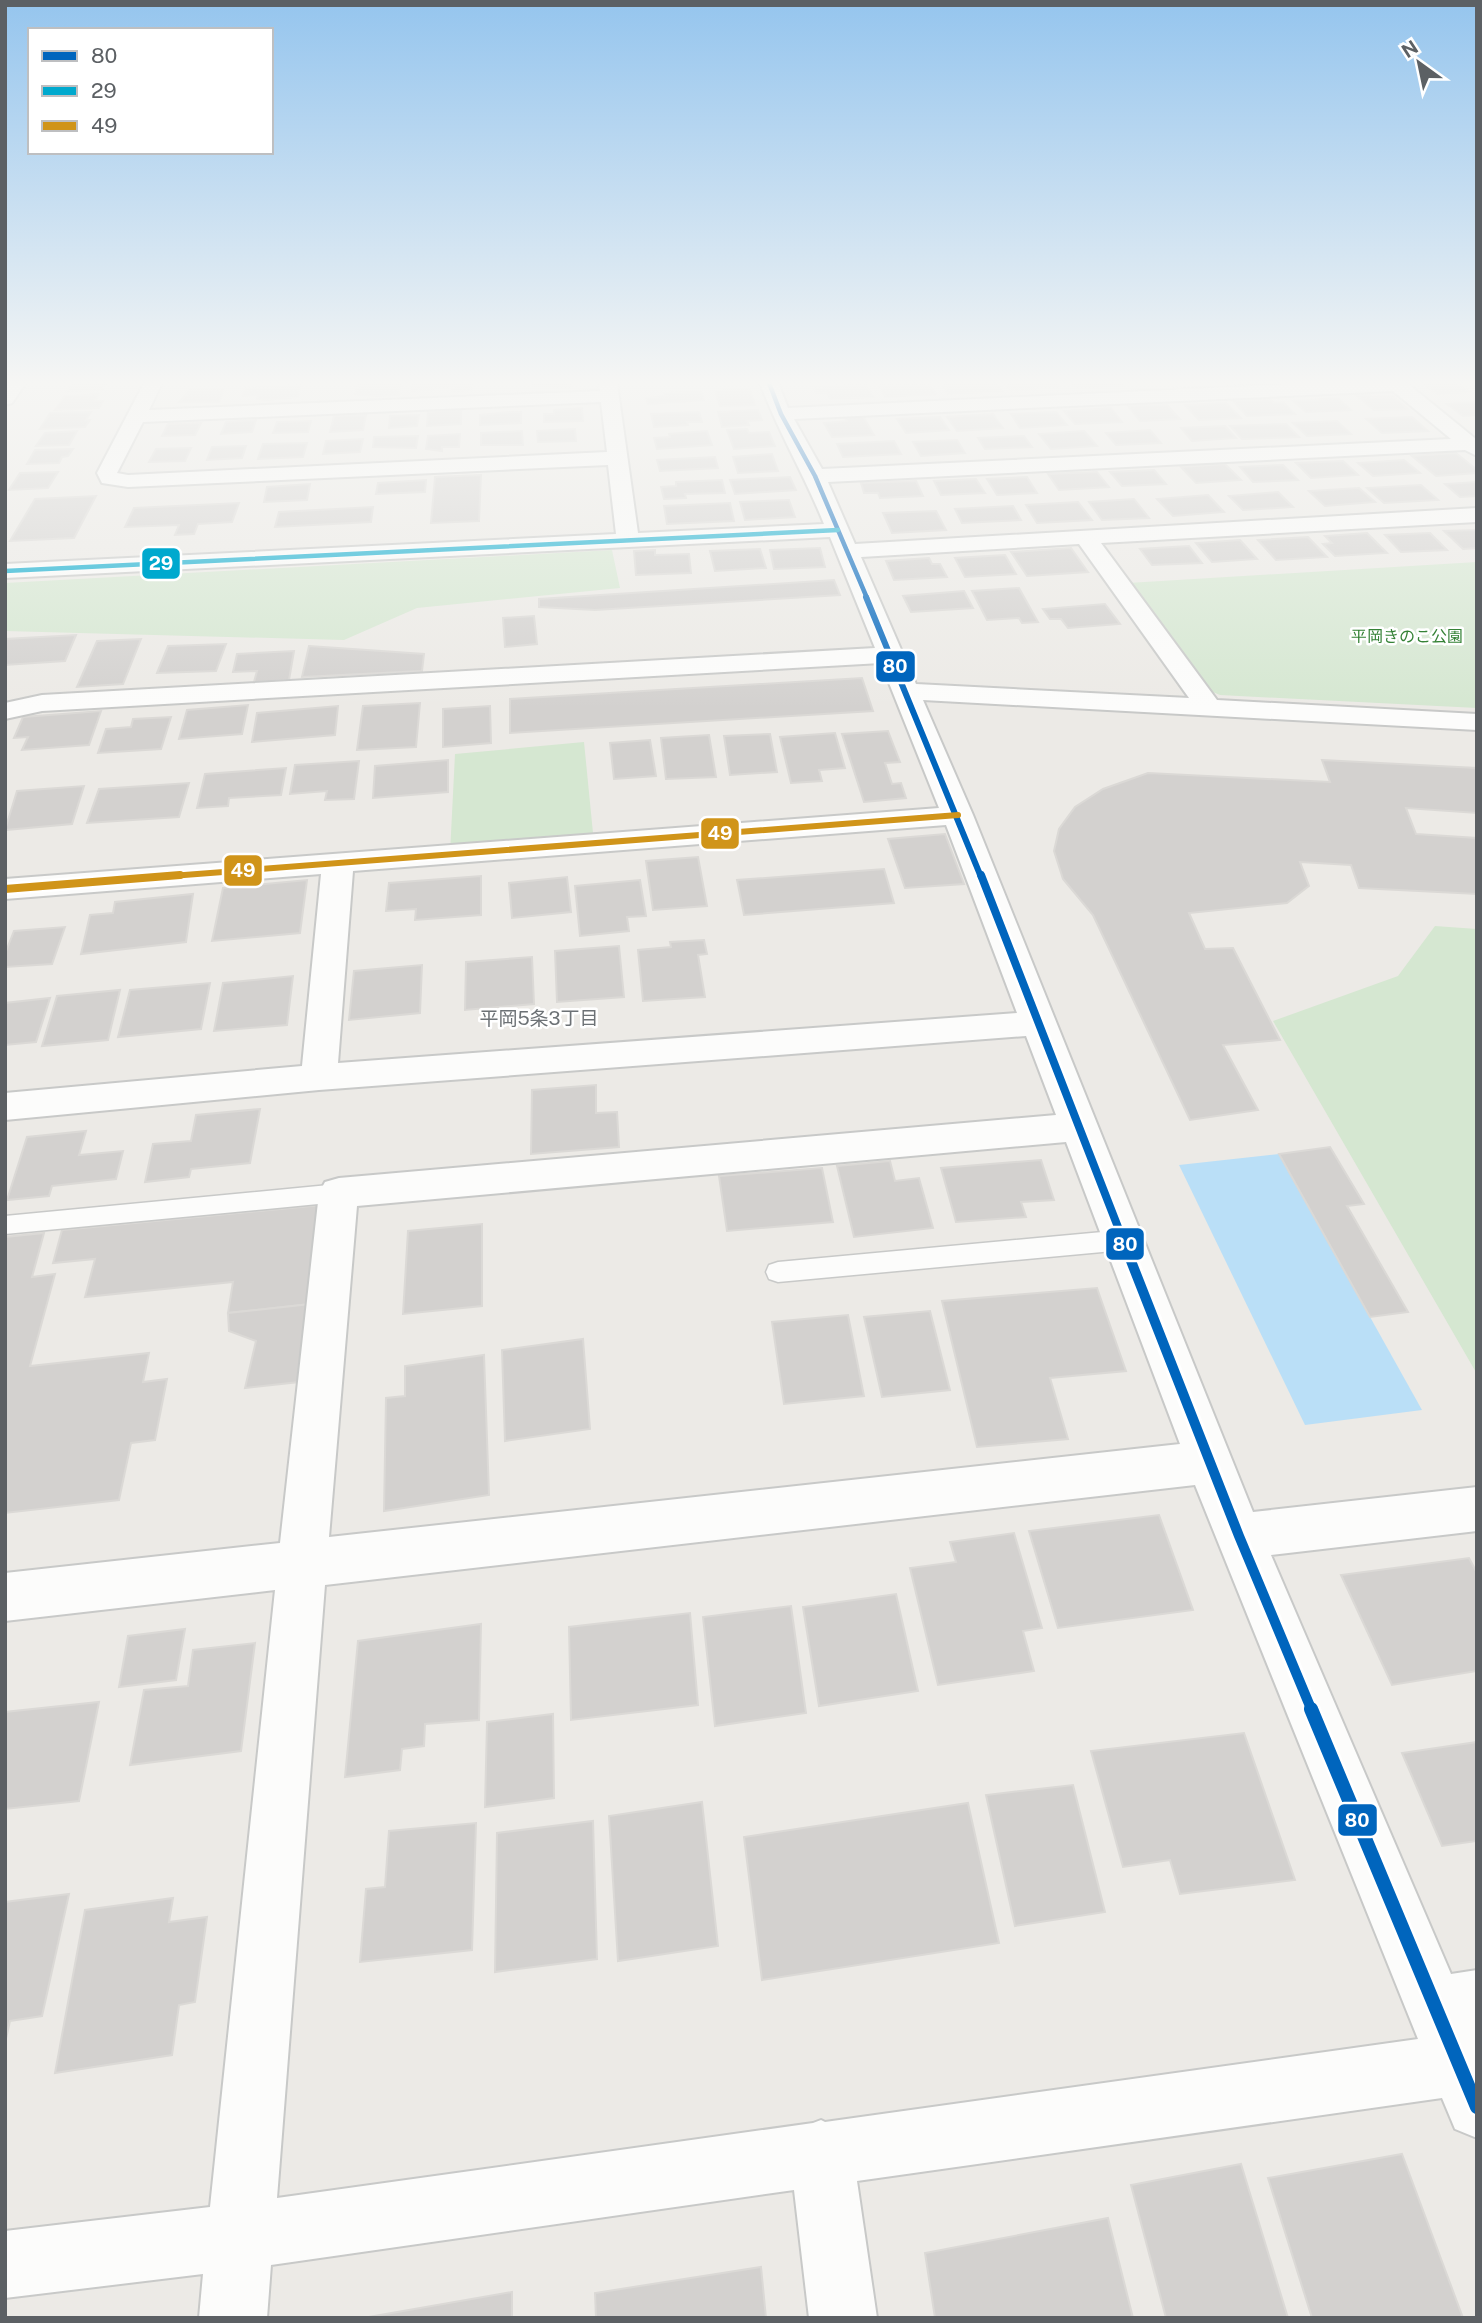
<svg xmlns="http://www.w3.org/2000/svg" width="1482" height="2323" font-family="'Public Sans','Noto Sans JP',sans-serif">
  <rect width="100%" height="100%" fill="#eceae6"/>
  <g fill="#d5e7d1">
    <path d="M612,550L620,588L417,608L344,640L5,631V583Z"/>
    <path d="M1477,562V708L1220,695L1203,688L1128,583Z"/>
    <path d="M584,742L594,843L450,854L455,754Z"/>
    <path d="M1435,926L1477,929V1374L1273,1021L1398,976Z"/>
  </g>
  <path fill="#badff7" d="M1279,1154L1422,1410L1305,1425L1179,1165Z"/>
  <g fill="#d3d1cf" stroke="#dbd9d6" stroke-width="2">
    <path d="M73,383H106L103,390L68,391Z"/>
    <path d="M358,383H401L399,395L376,396L355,394Z"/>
    <path d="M413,383H472L471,390L452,391L453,386L412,391Z"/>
    <path d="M533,383H571V387L533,386Z"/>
    <path d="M929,383L936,394L885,397L879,385Z"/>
    <path d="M942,383H997L1003,391L948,394Z"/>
    <path d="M1005,383H1055L1059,387L1010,390Z"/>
    <path d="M1072,383H1121L1123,386L1075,387Z"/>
    <path d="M1422,383H1458L1470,392L1437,394Z"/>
    <path d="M866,384L873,397L830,399L827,393H816L813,387Z"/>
    <path d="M301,385L298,397L267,400L257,399L259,395L243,396L245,388Z"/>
    <path d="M224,389L219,402H179L189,390Z"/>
    <path d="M750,389L755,405L720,406L715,391Z"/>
    <path d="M701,391L704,400L648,404L646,398L666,396L664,393Z"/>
    <path d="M99,394L95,401H103L99,408L55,410L65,396Z"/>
    <path d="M1370,395L1372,397L1393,396L1408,409L1374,410L1357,396Z"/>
    <path d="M1338,398L1351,410L1306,412L1293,401Z"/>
    <path d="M1270,399L1274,403L1283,402L1295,414L1247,416L1233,401Z"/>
    <path d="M1477,402V415L1463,416L1447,404Z"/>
    <path d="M1226,403L1241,418L1199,420L1185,405Z"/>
    <path d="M1167,405L1180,419L1140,421L1128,406Z"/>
    <path d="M582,408L583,421L544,422V414H554V410Z"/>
    <path d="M1111,408L1122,422L1075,424L1064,411Z"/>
    <path d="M461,409V424L427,426L428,412Z"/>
    <path d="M758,410L762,420L747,421L749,425L722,427L718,412Z"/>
    <path d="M91,412L86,420H90L85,427L40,429L50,413Z"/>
    <path d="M509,412H521V423L480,425V415Z"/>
    <path d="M699,412L702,422H687L688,425L654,427L651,414Z"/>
    <path d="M1056,412L1067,425L1020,428L1011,414Z"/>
    <path d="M993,414L1003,428L957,431L947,417Z"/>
    <path d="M366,415L363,430L330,432L334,416Z"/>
    <path d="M419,415L417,426L389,428L390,416Z"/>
    <path d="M863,416L874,435L832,437L824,423L847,421L845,418Z"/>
    <path d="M940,417L949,430L906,433L897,419Z"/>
    <path d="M1412,417L1428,431L1382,433L1366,419Z"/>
    <path d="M256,420L252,432L221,434L226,422Z"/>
    <path d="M311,421L308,432L273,433L277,422Z"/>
    <path d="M1337,421L1351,434L1307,436L1293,423Z"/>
    <path d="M201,423L195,435L162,436L168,424Z"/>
    <path d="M1286,424L1299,437L1242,439L1230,426Z"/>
    <path d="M1225,426L1236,438L1192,441L1181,428Z"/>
    <path d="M575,429L576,441L538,442L537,431Z"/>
    <path d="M747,429L749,433L769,432L775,446L734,449L727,430Z"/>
    <path d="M1150,430L1161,443L1116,445L1106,433Z"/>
    <path d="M77,431L69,445L36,446L45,433Z"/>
    <path d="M522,431L523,445H481V433Z"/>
    <path d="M707,431L712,445L657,449L654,438L670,437L669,434Z"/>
    <path d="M1084,431L1097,446L1051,449L1039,434Z"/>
    <path d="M460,434L459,447H442V451L426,449L428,436Z"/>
    <path d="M418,436L416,448L373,447L374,437Z"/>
    <path d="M1024,436L1032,447L985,449L978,438Z"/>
    <path d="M363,439L360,452L323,454L326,441Z"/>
    <path d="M957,440L965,453L921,456L913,442Z"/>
    <path d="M894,441L901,454L843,457L837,444Z"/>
    <path d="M307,443L303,457L258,459L263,444Z"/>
    <path d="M246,446L242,458L207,460L212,447Z"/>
    <path d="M191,448L185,461L149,462L156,449Z"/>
    <path d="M73,449L68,456L62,457L59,463L27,464L35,450Z"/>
    <path d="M1456,453L1477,470V473L1436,476L1412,456Z"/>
    <path d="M772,454L778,471L738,473L733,457Z"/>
    <path d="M715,457L718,468L660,471L657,460Z"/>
    <path d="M1404,460L1420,473L1373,476L1358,463Z"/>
    <path d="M1343,461L1358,475L1311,478L1296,463Z"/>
    <path d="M1225,464L1241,480L1196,483L1181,467Z"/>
    <path d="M1283,465L1298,480L1253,482L1240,467Z"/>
    <path d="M1154,470L1166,484L1122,486L1110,472Z"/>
    <path d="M58,472L48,488L9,490L20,473Z"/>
    <path d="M1097,472L1109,487L1059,490L1048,474Z"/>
    <path d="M481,475L479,521L431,523L435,477Z"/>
    <path d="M790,477L796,490L735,494L730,480Z"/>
    <path d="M1027,477L1037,493L997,495L987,479Z"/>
    <path d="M976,479L985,493L941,495L934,481Z"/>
    <path d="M426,480L425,492L376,494L378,483Z"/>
    <path d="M722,480L725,493L685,494L686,498L664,499L661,487L676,486V482Z"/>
    <path d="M916,481L923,496L880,498L878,493H864L861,483Z"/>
    <path d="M1477,482V496L1460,497L1445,484Z"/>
    <path d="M310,484L307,500L264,502L267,487Z"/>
    <path d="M1421,485L1438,500L1384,503L1367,488Z"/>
    <path d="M1359,488L1375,502L1325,506L1309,491Z"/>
    <path d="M1278,492L1293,507L1243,510L1229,496Z"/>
    <path d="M1208,495L1224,512L1173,516L1157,499Z"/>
    <path d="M96,496L74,538L10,541L35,499Z"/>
    <path d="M1134,499L1149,518L1102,520L1089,502Z"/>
    <path d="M789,500L795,517L745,520L740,502Z"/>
    <path d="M1078,502L1092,520L1037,523L1026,505Z"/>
    <path d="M239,503L232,522L198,524L194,534L175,535L179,525L125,527L134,508Z"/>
    <path d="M730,503L734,521L667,524L664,506Z"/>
    <path d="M1013,506L1021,520L962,523L955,509Z"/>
    <path d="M373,507L371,522L275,527L279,512Z"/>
    <path d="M936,511L946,530L892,533L883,513Z"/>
    <path d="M1477,530V548L1463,549L1444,531Z"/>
    <path d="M1367,533L1387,553L1335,556L1323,544L1332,543L1325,536Z"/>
    <path d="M1430,533L1447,550L1401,552L1385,535Z"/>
    <path d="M1308,537L1327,557L1276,560L1258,540Z"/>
    <path d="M1240,540L1257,559L1212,562L1196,543Z"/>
    <path d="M1189,546L1202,563L1152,565L1140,549Z"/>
    <path d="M820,548L825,567L774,569L770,550Z"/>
    <path d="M1071,548L1088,572L1027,576L1011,552Z"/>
    <path d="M760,549L766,568L715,571L710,551Z"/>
    <path d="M655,550V555L689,554L691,573L636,575L634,551Z"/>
    <path d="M1005,555L1016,574L965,577L955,558Z"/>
    <path d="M929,558L932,564H940L947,577L894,580L886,561Z"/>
    <path d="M834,580L840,595L595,610L539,607V599Z"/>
    <path d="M1019,588L1038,622L1022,623L1019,618L987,620L972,591Z"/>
    <path d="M964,591L973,608L911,612L903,596Z"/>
    <path d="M1105,604L1120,624L1068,628L1061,619H1050L1043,609Z"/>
    <path d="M534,616L537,644L505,647L503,618Z"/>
    <path d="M76,635L65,661L5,665V639Z"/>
    <path d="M141,639L123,684L77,687L97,641Z"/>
    <path d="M226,644L216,671L157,673L168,646Z"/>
    <path d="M309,646L424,654L422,671L302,677Z"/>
    <path d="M294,651L289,680L254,682L257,671L233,672L237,654Z"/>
    <path d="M862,678L873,711L510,733V699Z"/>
    <path d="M420,703L416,747L357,750L363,706Z"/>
    <path d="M248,705L242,734L179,739L187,710Z"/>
    <path d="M338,706L335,735L252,742L257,713Z"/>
    <path d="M490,706L491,743L443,747V709Z"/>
    <path d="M101,711L89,745L22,750L28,737L14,738L23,717Z"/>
    <path d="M171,717L161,749L98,753L106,729L131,727L133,719Z"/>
    <path d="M888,731L900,762L885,763L892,784L901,783L906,798L864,802L842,734Z"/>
    <path d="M835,733L845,768L819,770L822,781L791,783L780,737Z"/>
    <path d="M770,734L777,772L730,775L724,736Z"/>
    <path d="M709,735L716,777L666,779L661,738Z"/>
    <path d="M650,740L656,776L614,779L610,743Z"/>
    <path d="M448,760V792L373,798L375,766Z"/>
    <path d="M1322,760L1477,768V813L1406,808L1416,834L1477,838V894L1359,888L1351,865L1300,862L1309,886L1287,903L1189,913L1205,949L1233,948L1280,1040L1223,1045L1258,1110L1190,1120L1093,915L1063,879L1054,851L1059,829L1075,807L1103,789L1148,773L1330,782Z"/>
    <path d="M359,761L354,799L325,800L327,791L290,794L295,765Z"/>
    <path d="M286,768L281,795L229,798L228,806L197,808L205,774Z"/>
    <path d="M189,783L179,817L87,823L99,789Z"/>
    <path d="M84,786L72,824L5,830L17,791Z"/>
    <path d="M945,834L964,884L905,888L888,839Z"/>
    <path d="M698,857L707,906L653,910L646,861Z"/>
    <path d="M884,869L894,903L744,915L737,880Z"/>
    <path d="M481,876V915L415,920L416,909L386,911L389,883Z"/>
    <path d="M567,877L571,912L512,918L509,883Z"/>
    <path d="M307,880L300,933L212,941L223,888Z"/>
    <path d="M640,880L646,916L627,917L629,931L580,936L575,886Z"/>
    <path d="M193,894L186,942L81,954L90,915L113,913L115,902Z"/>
    <path d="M65,927L52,964L5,967V954L14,931Z"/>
    <path d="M704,940L707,954L698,955L705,997L643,1001L638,950L671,947L670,942Z"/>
    <path d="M619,946L624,997L557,1002L555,951Z"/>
    <path d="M532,957L534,1004L465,1010L466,962Z"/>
    <path d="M422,965L420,1013L349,1020L354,971Z"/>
    <path d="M293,976L287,1025L214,1031L223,983Z"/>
    <path d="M210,983L201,1029L118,1037L130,990Z"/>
    <path d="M120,990L108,1040L42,1046L57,996Z"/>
    <path d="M50,998L36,1042L5,1045V1003Z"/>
    <path d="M596,1085V1113L617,1112L619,1147L531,1154L532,1090Z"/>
    <path d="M260,1109L250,1163L191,1169L189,1177L145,1182L153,1144L191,1141L196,1115Z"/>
    <path d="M86,1131L79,1155L123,1151L116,1179L52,1186L49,1196L7,1200L27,1137Z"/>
    <path d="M1330,1147L1364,1204L1347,1206L1408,1312L1370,1317L1279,1154Z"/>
    <path d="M1041,1160L1054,1200L1021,1202L1026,1217L956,1222L941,1168Z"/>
    <path d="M890,1161L895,1181L919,1178L933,1228L854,1237L837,1166Z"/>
    <path d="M822,1168L833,1222L727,1231L719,1176Z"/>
    <path d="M321,1205L311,1304L228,1313L233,1282L85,1297L95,1259L53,1263L62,1230Z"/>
    <path d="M482,1224V1306L403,1314L408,1231Z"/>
    <path d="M44,1233L32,1277L55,1274L30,1366L149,1353L143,1382L167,1379L155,1440L131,1443L119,1500L5,1513V1237Z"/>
    <path d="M1097,1288L1126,1371L1050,1378L1068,1439L977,1447L942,1301Z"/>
    <path d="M311,1304L299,1382L245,1388L256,1341L229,1331L228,1313Z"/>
    <path d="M930,1311L950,1390L882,1397L864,1317Z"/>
    <path d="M848,1315L864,1396L784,1404L772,1322Z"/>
    <path d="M583,1339L590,1429L505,1441L502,1350Z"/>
    <path d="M484,1355L489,1495L384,1511L386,1398L405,1396V1366Z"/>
    <path d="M1159,1515L1193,1610L1058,1628L1029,1531Z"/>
    <path d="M1014,1533L1042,1628L1023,1631L1034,1671L938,1685L910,1568L956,1562L950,1542Z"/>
    <path d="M1469,1558L1477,1573V1671L1392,1685L1341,1575Z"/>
    <path d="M896,1594L918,1691L819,1706L803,1607Z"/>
    <path d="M791,1606L806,1713L715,1726L703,1617Z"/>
    <path d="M690,1613L698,1705L571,1720L569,1627Z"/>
    <path d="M481,1624L479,1720L425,1724L424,1746L402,1749L400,1770L345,1777L358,1641Z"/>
    <path d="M185,1629L176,1680L119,1687L128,1636Z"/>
    <path d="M255,1643L241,1751L130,1765L144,1690L188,1686L193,1650Z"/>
    <path d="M99,1702L79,1801L5,1809V1712Z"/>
    <path d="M553,1714L554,1798L485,1807L487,1722Z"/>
    <path d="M1244,1733L1295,1880L1180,1894L1170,1860L1123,1867L1091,1751Z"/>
    <path d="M1477,1742V1841L1442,1846L1402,1753Z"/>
    <path d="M1073,1785L1105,1912L1015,1926L986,1795Z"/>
    <path d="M702,1802L718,1946L618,1961L609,1816Z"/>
    <path d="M968,1803L999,1943L762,1980L744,1837Z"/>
    <path d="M593,1821L597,1959L495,1972L497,1833Z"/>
    <path d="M476,1823L472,1950L360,1962L366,1889L385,1887L389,1831Z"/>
    <path d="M69,1894L42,2016L10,2021L5,2043V1902Z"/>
    <path d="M173,1898L169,1922L207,1917L195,2002L179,2005L172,2055L55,2073L85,1910Z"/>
    <path d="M1402,2154L1463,2318H1312L1268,2178Z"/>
    <path d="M1241,2164L1288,2318H1166L1131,2185Z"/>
    <path d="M1108,2218L1133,2318H935L925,2253Z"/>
    <path d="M761,2267L766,2318H596L595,2293Z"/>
    <path d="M512,2292V2318H363Z"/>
  </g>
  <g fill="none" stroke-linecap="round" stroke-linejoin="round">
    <g stroke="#c8c9c8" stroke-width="3">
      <g id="lane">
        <path d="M339,1184L347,1187L351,1193L347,1199L339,1202L5,1234V1216Z"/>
        <path d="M1124,1230L1132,1233L1136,1240L1132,1247L1124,1250L778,1282L769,1279L766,1272L769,1265L778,1262Z"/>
      </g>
    </g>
    <g stroke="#c8c9c8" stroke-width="4">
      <path id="street" d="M144,383H162L149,410L600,391L599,383H617L638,533L824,524C805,476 778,432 760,383H778L788,408L1316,383H1407L1477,440V456L1465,450L828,482L855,544L1477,508V522L1101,543L1217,700L1477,714V730L923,700L973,815L1253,1512L1477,1487V1531L1271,1555L1451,1974L1477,1970V2138L1455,2129L1442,2098L857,2181L877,2318H809L794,2190L271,2265L267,2318H199L203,2274L5,2298V2231L210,2207L275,1590L5,1621V1573L280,1543L319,1193L325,1182L339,1178L1056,1115L1026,1036L319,1090L5,1120V1093L302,1066L321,874L5,899V879L939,808L881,663L42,711L5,719V703L42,695L875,648L830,537L5,578V564L616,534L608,465L128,487L102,483L97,473ZM1393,391L1451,439L822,469L794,419ZM601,402L607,452L128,475L117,473L143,422ZM1079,544L1189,698L916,684L861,557ZM946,825L1017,1013L338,1063L353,871ZM1066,1142L1180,1444L329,1537L357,1206ZM1195,1485L1418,2039L825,2122L821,2120L813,2123L277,2198L325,1585Z"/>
    </g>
    <g stroke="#c8c8c8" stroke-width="4">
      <path id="secondary" d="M7,383H26L12,403L5,405Z"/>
    </g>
    <use href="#lane" fill="#fcfcfb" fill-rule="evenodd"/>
    <use href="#street" fill="#fcfcfb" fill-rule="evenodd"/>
    <use href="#secondary" fill="#fcfcfb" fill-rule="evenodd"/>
    <g stroke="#fff" stroke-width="7">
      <path id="bus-1-far4" d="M769,383L781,414L815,476L867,598"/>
    </g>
    <g stroke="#fff" stroke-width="10">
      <path id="bus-1-far3" d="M866,597L981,877"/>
    </g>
    <g stroke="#fff" stroke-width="13">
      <path id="bus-1-far2" d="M981,875L1123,1240"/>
    </g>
    <g stroke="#fff" stroke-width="16">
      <path id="bus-1-far1" d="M1122,1238L1239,1536L1312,1711"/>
    </g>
    <g stroke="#fff" stroke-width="19">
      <path id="bus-1" d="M1311,1709L1477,2107"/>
    </g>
    <g stroke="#fff" stroke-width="7">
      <path id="bus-2" d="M5,571L838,530"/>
    </g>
    <g stroke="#fff" stroke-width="10">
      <path id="bus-3-far1" d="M158,877L958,815"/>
    </g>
    <g stroke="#fff" stroke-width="13">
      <path id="bus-3" d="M5,889L180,875"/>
    </g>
    <use href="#bus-1-far4" stroke="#0065bd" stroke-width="4.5"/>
    <use href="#bus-1-far3" stroke="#0065bd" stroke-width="6"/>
    <use href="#bus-1-far2" stroke="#0065bd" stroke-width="8"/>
    <use href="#bus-1-far1" stroke="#0065bd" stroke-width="10"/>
    <use href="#bus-1" stroke="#0065bd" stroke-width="14"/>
    <use href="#bus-2" stroke="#00a9ce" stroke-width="4.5"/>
    <use href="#bus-3-far1" stroke="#d09419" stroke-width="6"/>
    <use href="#bus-3" stroke="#d09419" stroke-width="8"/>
  </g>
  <linearGradient id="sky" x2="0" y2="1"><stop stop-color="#95c5ee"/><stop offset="0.54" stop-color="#f6f6f4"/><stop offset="1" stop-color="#f6f6f4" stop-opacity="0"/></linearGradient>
  <rect width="1482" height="709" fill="url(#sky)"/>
  <g text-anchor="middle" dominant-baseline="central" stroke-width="5" stroke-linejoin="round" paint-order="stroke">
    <g font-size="16" fill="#358236" stroke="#fff">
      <text x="1407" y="636">平岡きのこ公園</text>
    </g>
    <g font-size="19" fill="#6d7276" stroke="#fff">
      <text x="539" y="1018">平岡5条3丁目</text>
    </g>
  </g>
  <g stroke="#fff" stroke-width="2.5">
    <rect x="141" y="547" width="40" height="33" rx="7" fill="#00a9ce"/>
    <rect x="875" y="650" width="41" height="33" rx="7" fill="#0065bd"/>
    <rect x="700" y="817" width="40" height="33" rx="7" fill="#d09419"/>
    <rect x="223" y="854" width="40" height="33" rx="7" fill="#d09419"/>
    <rect x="1105" y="1227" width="40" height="34" rx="7" fill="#0065bd"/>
    <rect x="1337" y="1803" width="41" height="34" rx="7" fill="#0065bd"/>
  </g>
  <g font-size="19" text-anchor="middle" font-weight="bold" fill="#fff">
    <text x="161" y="570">29</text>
    <text x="895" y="673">80</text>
    <text x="720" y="840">49</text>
    <text x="243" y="877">49</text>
    <text x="1125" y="1251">80</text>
    <text x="1357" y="1827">80</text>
  </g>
  <rect width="1482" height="2323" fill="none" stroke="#5c6064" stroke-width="14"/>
  <rect x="28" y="28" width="245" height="126" fill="#ffffff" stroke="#bebfc1" stroke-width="2"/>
  <rect x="42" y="51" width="35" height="10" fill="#0065bd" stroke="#bebfc1" stroke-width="2"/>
  <text x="91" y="63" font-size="21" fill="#5c6064">80</text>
  <rect x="42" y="86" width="35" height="10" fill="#00a9ce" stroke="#bebfc1" stroke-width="2"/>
  <text x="91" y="98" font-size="21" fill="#5c6064">29</text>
  <rect x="42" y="121" width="35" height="10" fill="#d09419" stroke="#bebfc1" stroke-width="2"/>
  <text x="91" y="133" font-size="21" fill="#5c6064">49</text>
  <g transform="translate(1419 63) rotate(327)" stroke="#ffffff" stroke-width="5" paint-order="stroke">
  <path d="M0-5L12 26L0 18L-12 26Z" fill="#5c6064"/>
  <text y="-10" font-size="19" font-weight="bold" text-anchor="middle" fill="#5c6064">N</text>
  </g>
</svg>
